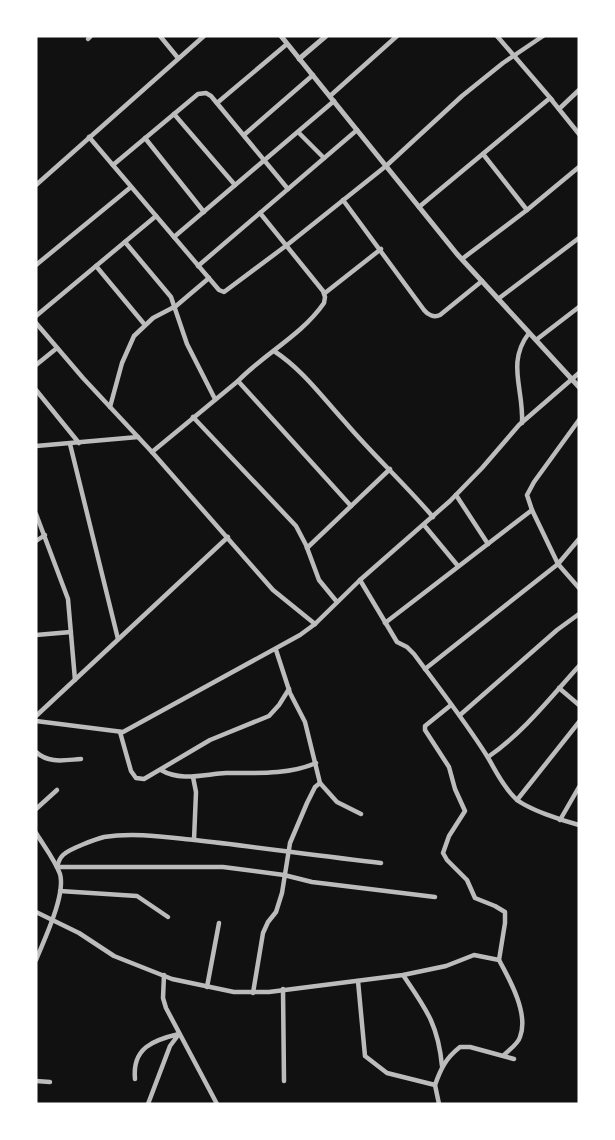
<svg xmlns="http://www.w3.org/2000/svg" width="615" height="1140" font-family="'DM Sans',sans-serif">
  <rect width="100%" height="100%" fill="#111"/>
  <g fill="none" stroke-linecap="round" stroke-linejoin="round">
    <g stroke="#bcbcbc" stroke-width="4.5">
      <path d="M160,36L178,58"/>
      <path d="M497,36L552,100"/>
      <path d="M88,39L91,36"/>
      <path d="M330,96L397,36"/>
      <path d="M217,103L287,44"/>
      <path d="M559,109L579,90"/>
      <path d="M174,114L235,185"/>
      <path d="M298,132L324,158"/>
      <path d="M244,135L313,75"/>
      <path d="M89,137L219,290L224,292L287,245L386,166L462,96L503,63L543,36"/>
      <path d="M145,138L204,212"/>
      <path d="M483,154L527,210"/>
      <path d="M113,165L198,94L206,93L211,96L288,189"/>
      <path d="M36,185L204,36"/>
      <path d="M343,200L424,310C428,315 434,318 440,315L482,281"/>
      <path d="M419,207L550,98L579,134"/>
      <path d="M174,237L334,101"/>
      <path d="M125,242L171,297L187,344L215,399"/>
      <path d="M462,259L527,210L579,167"/>
      <path d="M36,265L131,187"/>
      <path d="M96,266L145,325"/>
      <path d="M198,266L357,130"/>
      <path d="M325,293L381,249"/>
      <path d="M498,299L579,238"/>
      <path d="M36,316L156,216"/>
      <path d="M36,323L83,378L152,452L273,590L315,624"/>
      <path d="M536,340L579,307"/>
      <path d="M274,351C303,370 322,397 345,422C373,455 405,484 433,517"/>
      <path d="M36,365L57,348"/>
      <path d="M238,381L351,506"/>
      <path d="M36,390L79,443"/>
      <path d="M110,407L122,363L134,336L153,318L176,306L209,278"/>
      <path d="M193,417L296,526L306,545L319,580L337,602"/>
      <path d="M522,423C524,389 506,363 529,333"/>
      <path d="M70,444L118,639"/>
      <path d="M36,446L138,437"/>
      <path d="M152,452L238,381C265,353 301,336 324,303L325,297L323,291L260,213"/>
      <path d="M456,495L488,544"/>
      <path d="M532,510L527,495L534,482L579,420"/>
      <path d="M36,514L68,599L75,680"/>
      <path d="M424,525L458,566"/>
      <path d="M36,541L45,535"/>
      <path d="M307,548L390,469"/>
      <path d="M360,580L397,642L407,647L414,654C439,688 465,721 487,756C496,771 502,785 515,798C526,809 564,821 579,825"/>
      <path d="M385,623L532,510L558,564L579,539"/>
      <path d="M36,635L71,632"/>
      <path d="M276,650L290,693L305,722L320,783L337,802L361,814"/>
      <path d="M425,669L558,564L579,588"/>
      <path d="M559,688L579,705"/>
      <path d="M451,705L425,726V730L449,767L455,789L465,811L449,836L443,853L447,860L467,880L475,898L495,906L505,912V923L499,960"/>
      <path d="M460,715L557,630L579,614"/>
      <path d="M36,716L228,537"/>
      <path d="M36,721L123,732L300,635L315,624L360,580L450,501L482,468L519,425L579,373"/>
      <path d="M120,732L131,771L136,778L144,779L210,740L269,716L279,705L289,689"/>
      <path d="M36,752C49,764 65,760 81,759"/>
      <path d="M488,757C524,732 550,698 579,666"/>
      <path d="M161,770C181,782 205,774 226,773C255,773 289,775 316,763"/>
      <path d="M193,777L196,792L194,840"/>
      <path d="M517,800L579,722"/>
      <path d="M36,809L57,790"/>
      <path d="M560,820L579,787"/>
      <path d="M36,833C44,846 55,860 60,874C66,895 44,940 36,960"/>
      <path d="M381,863C319,856 257,847 195,840C166,837 133,832 104,837C96,839 69,849 63,855C59,859 58,863 57,867H223L284,875L312,882L435,897"/>
      <path d="M60,891L137,896L168,917"/>
      <path d="M36,912L79,933L114,956L172,979L234,992H269L403,975L446,966L474,955L499,960C510,980 529,1014 520,1037C518,1044 509,1050 504,1055"/>
      <path d="M164,975L163,998L166,1008L217,1104"/>
      <path d="M403,975C426,1009 438,1024 442,1066"/>
      <path d="M358,981L365,1056L387,1073L435,1085C441,1068 446,1058 460,1047H470L514,1059"/>
      <path d="M207,987L219,923"/>
      <path d="M283,989L284,1081"/>
      <path d="M253,993L263,933L268,922L276,912L282,893L290,843L307,803L315,787L320,783"/>
      <path d="M135,1079C132,1048 153,1040 179,1034L170,1046L148,1104"/>
      <path d="M36,1081L50,1082"/>
      <path d="M435,1085L439,1104"/>
    </g>
    <g stroke="#bcbcbc" stroke-width="5">
      <path d="M281,36L457,254L579,387"/>
      <path d="M299,59L326,36"/>
    </g>
  </g>
  <rect width="615" height="1140" fill="none" stroke="#ffffff" stroke-width="75"/>
</svg>
